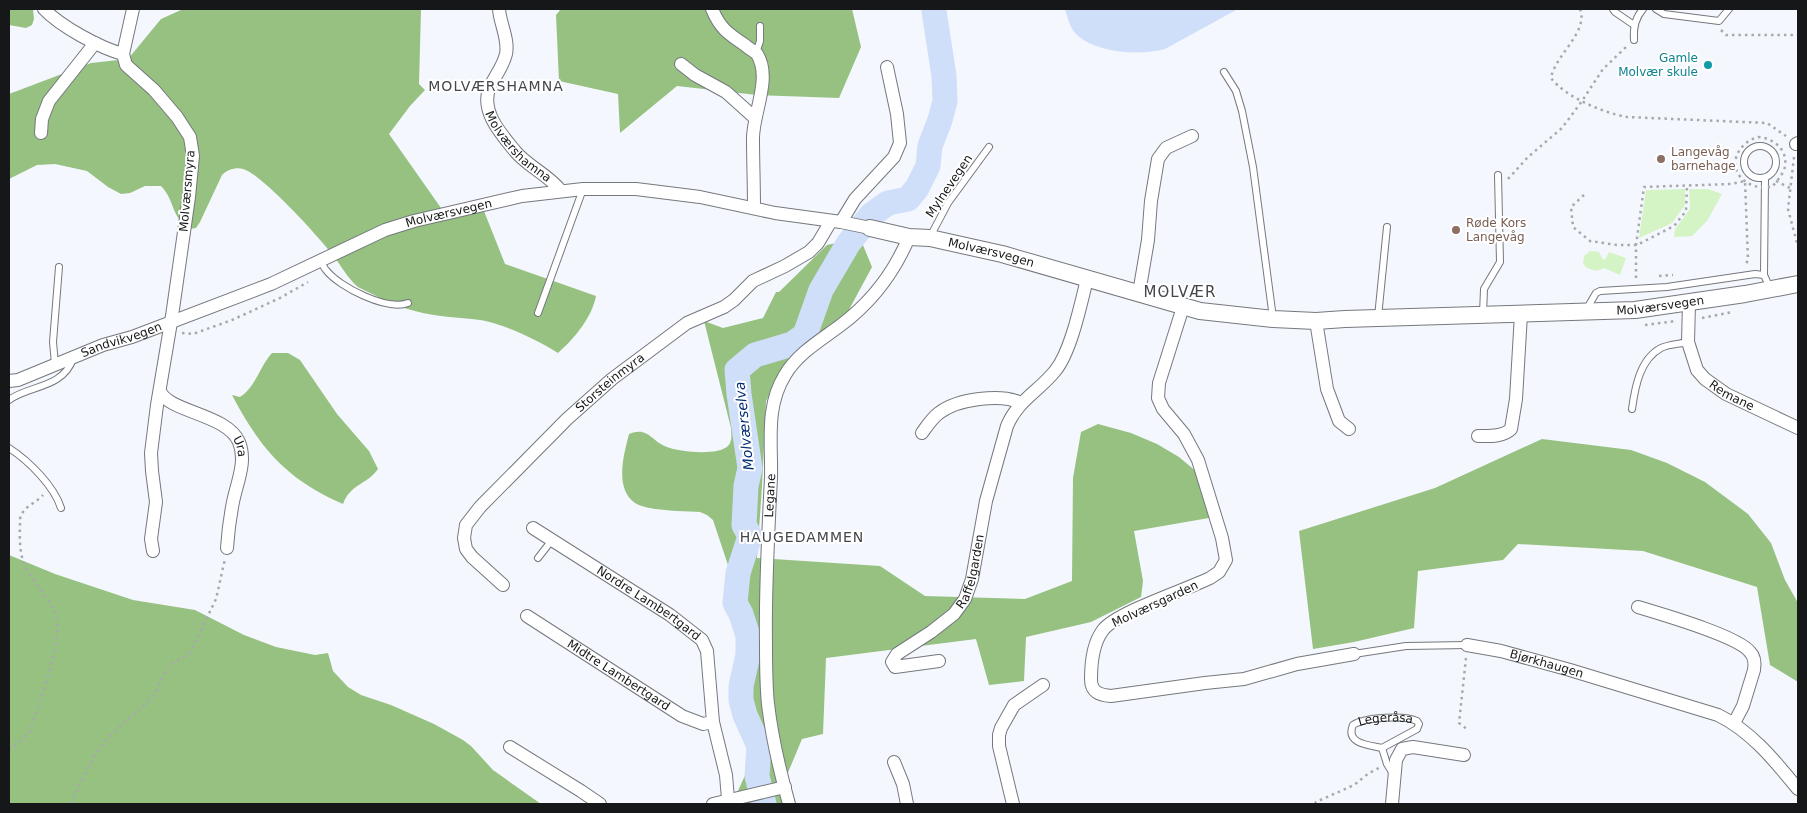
<svg xmlns="http://www.w3.org/2000/svg" width="1807" height="813" font-family="'DejaVu Sans',sans-serif">
  <rect width="100%" height="100%" fill="#f4f7fd"/>
  <g fill="#d4f4c5">
    <path d="M1685,189V205L1672,223L1639,238L1646,190Z"/>
    <path d="M1689,189H1708L1722,194L1707,221L1692,236L1674,237L1675,229L1690,209Z"/>
    <path d="M1590,251L1599,252L1602,258L1605,260L1609,252L1626,258L1620,275L1604,268L1596,271L1587,268L1583,264L1584,256Z"/>
  </g>
  <g fill="#96c181">
    <path d="M9,9H33L34,19L32,25L26,28L9,25Z"/>
    <path d="M191,9H421L419,84L425,90L410,106L389,134L441,208L482,206L505,264L596,296C592,317 575,338 558,353C539,341 502,323 480,320C458,317 436,317 415,311C395,306 376,296 358,287C347,278 341,265 332,254C318,236 262,174 243,169C236,167 227,170 222,175L200,222L196,228L190,229C171,218 175,200 161,186H145L130,193L121,194L108,187L87,171L55,164L37,165L9,179V94L91,63L128,59L161,19L181,10Z"/>
    <path d="M561,9H852L861,47L839,98L757,95L677,86L620,133L618,94L559,81L556,15Z"/>
    <path d="M860,238L872,267L844,319L791,358L766,401L762,486L757,558L880,566L925,596L1025,599L1072,581L1073,478L1081,432L1098,424L1131,433L1157,444L1179,457L1198,473L1209,518L1134,531L1143,581L1141,597L1091,622L1026,637L1024,681L989,685L976,639L826,658L823,734L802,739L782,787L788,804H729L737,793L752,760L753,713L738,612L728,565L713,520L707,515L700,512C685,511 646,511 635,503C614,488 624,454 629,434C648,426 651,441 667,447C679,452 718,456 728,446C733,441 731,434 731,428L704,321L723,328L763,318L776,292H779L827,245Z"/>
    <path d="M272,353H288L300,360L337,414L369,451L378,469C367,485 351,483 343,504C286,479 260,448 232,395L240,397C255,388 260,366 272,353Z"/>
    <path d="M1542,439L1631,450L1667,463L1705,482L1748,514L1771,543L1785,580L1798,603V682L1770,665L1757,587L1643,551L1518,544L1503,560L1418,571L1414,628L1354,642L1313,649L1299,531L1435,488Z"/>
    <path d="M9,555L55,574L133,600L195,610L244,635L276,647L315,655L328,653L333,671L348,687L361,695L391,705L434,724L463,740L471,746L493,770L541,804H9Z"/>
  </g>
  <path fill="#cfdff9" d="M1065,9H1238L1165,49C1140,56 1095,53 1076,34C1070,28 1067,16 1065,9Z"/>
  <g fill="none" stroke-linecap="round" stroke-linejoin="round">
    <path stroke="#cfdff9" stroke-width="25" d="M764,804L757,776L759,746L745,715L741,700V686L748,655V636L741,614L735,603L738,573L750,536L744,525L746,486L750,468L739,394L737,370L755,355L792,344L805,335L821,290L848,244L871,215L888,203L908,199L917,188L928,166L930,146L940,120L945,101L944,76L934,11"/>
    <g stroke="#75787d" stroke-width="8">
      <g id="service">
        <path d="M1613,9L1615,12L1634,25"/>
        <path d="M1656,9L1664,14L1719,21L1729,9"/>
        <path d="M1634,40C1633,28 1635,18 1643,9"/>
        <path d="M756,53L760,41V26"/>
        <path d="M1224,72L1236,91L1242,111L1253,167L1273,318"/>
        <circle cx="1760" cy="162" r="16"/>
        <path d="M1765,178L1764,275L1770,288"/>
        <path d="M930,237L948,203L989,147"/>
        <path d="M321,260C322,263 324,268 326,270C339,287 387,311 408,303"/>
        <path d="M1586,310L1596,293L1600,291L1667,287L1755,274L1764,275"/>
        <path d="M538,313L583,189"/>
        <path d="M1483,314L1484,289L1500,262L1498,175"/>
        <path d="M1378,317L1387,227"/>
        <path d="M55,364L53,342L59,267"/>
        <path d="M9,400C29,385 62,389 73,359"/>
        <path d="M1632,409C1635,387 1640,359 1661,348C1669,344 1680,344 1688,342"/>
        <path d="M9,448C29,461 54,486 61,508"/>
        <path d="M538,558L552,540"/>
        <path d="M1354,654L1406,646L1467,645"/>
        <path id="s1" d="M1382,748C1369,745 1345,744 1353,725C1365,717 1405,715 1417,721L1419,724L1417,729L1382,748L1387,764L1393,774"/>
      </g>
    </g>
    <g stroke="#75787d" stroke-width="14">
      <g id="minor">
        <path d="M44,9C60,26 100,48 123,54"/>
        <path d="M133,9L123,54L126,65L154,90L177,117L190,137L193,156L189,197L172,316L157,405L151,453L152,471L156,502L151,539L153,551"/>
        <path id="s2" d="M499,9C500,24 509,39 506,54C503,67 494,77 489,89C481,112 501,134 515,151C528,167 548,174 561,191"/>
        <path d="M712,9C720,28 727,33 745,45C748,48 754,51 757,54C772,78 753,113 753,138C753,161 754,184 754,208"/>
        <path d="M681,64L695,75L726,92L755,118"/>
        <path d="M41,133L42,119L49,101L95,43"/>
        <path d="M1796,144L1798,143"/>
        <path d="M841,222L855,199L894,157L900,143L897,114L887,67"/>
        <path d="M1139,293L1148,240L1151,201L1158,159L1166,148L1192,136"/>
        <path id="s3" d="M1689,303L1688,342L1697,370L1705,379L1726,394L1798,428"/>
        <path d="M1183,307L1159,383L1158,398L1163,409L1184,434L1198,460L1222,538L1226,560L1219,572L1210,578C1186,590 1117,612 1103,630C1093,643 1091,663 1091,679C1091,692 1099,695 1111,696L1205,683L1244,679L1297,664L1354,654"/>
        <path d="M1316,321L1327,389L1339,421L1349,429"/>
        <path id="s4" d="M9,381L18,380L103,345L132,337L271,284L385,230L414,221L522,196L583,189H636L700,197L775,213L841,222L870,228"/>
        <path id="s5" d="M160,391C168,412 227,414 239,442C247,462 237,482 233,502C230,517 228,533 227,548"/>
        <path d="M922,433C927,426 932,418 939,413C957,399 1001,393 1021,403"/>
        <path d="M1478,436C1489,436 1503,437 1511,429L1516,399L1521,314"/>
        <path id="s6" d="M533,528L670,615L702,640L707,651L713,722L726,775L728,799"/>
        <path id="s7" d="M503,585L472,557L466,549L464,538L466,525L480,507L567,419L612,379L687,323L724,307L734,300L753,281L785,266L809,252L818,243L831,221"/>
        <path d="M1638,607C1661,614 1738,636 1750,652C1755,657 1755,664 1754,670L1743,706L1734,723"/>
        <path id="s8" d="M527,616L682,716L703,724L713,722"/>
        <path id="s9" d="M1467,645L1501,651L1570,670L1718,715C1751,731 1775,761 1798,789"/>
        <path id="s10" d="M939,661L895,667L892,662L897,654L931,632L954,614L965,599L972,579L986,501L1007,426C1018,400 1039,391 1055,371C1071,352 1081,303 1087,279"/>
        <path d="M510,747L581,791L600,804"/>
        <path d="M894,762L903,784L907,804"/>
        <path d="M713,804L785,787"/>
        <path id="s11" d="M789,804C780,772 772,738 768,704C766,685 766,664 766,644C765,589 768,534 771,478C772,443 765,407 785,375C798,353 821,340 841,325C873,301 894,273 909,237"/>
        <path d="M1013,804L999,746V735L1001,728L1014,705L1043,685"/>
        <path d="M1392,804L1396,760L1402,749L1413,747L1464,755"/>
      </g>
    </g>
    <g stroke="#75787d" stroke-width="18">
      <g id="tertiary">
        <path id="s12" d="M870,228L909,237L930,238L1002,254L1200,311L1273,319L1316,321L1345,319L1635,310L1745,294L1798,284"/>
      </g>
    </g>
    <g stroke="#a7a9ad" stroke-width="2.5" stroke-dasharray="2.5 4" stroke-linecap="butt">
      <path d="M1580,9C1589,32 1555,55 1551,78C1565,97 1604,113 1627,117L1767,123L1786,136"/>
      <path d="M1721,30L1726,35H1798"/>
      <path d="M1758,137C1775,138 1790,152 1784,170C1781,177 1776,182 1772,187C1763,187 1755,188 1748,183C1725,170 1736,143 1758,137Z"/>
      <path d="M1794,157L1788,209L1798,247"/>
      <path d="M1508,179L1528,157L1562,128L1582,101L1603,69L1627,46"/>
      <path d="M1776,181L1790,188"/>
      <path d="M1584,195L1571,207L1573,227L1590,241L1617,245H1637L1674,226L1686,211L1687,185"/>
      <path d="M1659,276L1673,275"/>
      <path d="M1636,278V245L1644,187L1731,184L1745,181L1748,260L1746,264H1743"/>
      <path d="M1702,318L1733,312"/>
      <path d="M1645,325L1676,321"/>
      <path d="M182,333L193,334L232,320L280,298L308,282"/>
      <path d="M1466,658L1459,723L1468,730"/>
      <path d="M9,749L20,742L30,731C38,705 66,636 55,613C47,593 27,578 22,557C19,545 20,531 20,519C23,506 35,504 43,495"/>
      <path d="M71,804C82,779 94,752 114,732C127,719 142,709 154,695C160,687 162,675 168,667C174,660 184,659 190,653L216,599L225,559"/>
      <path d="M1315,804L1316,802L1354,785L1369,773L1379,768"/>
    </g>
    <use href="#service" stroke="#fff" stroke-width="6"/>
    <use href="#minor" stroke="#fff" stroke-width="12"/>
    <use href="#tertiary" stroke="#fff" stroke-width="16"/>
  </g>
  <circle fill="#0f9aa8" stroke="#fff" stroke-width="2" cx="1708" cy="65" r="5"/>
  <g fill="#8d6e63" stroke="#fff" stroke-width="2">
    <circle cx="1661" cy="159" r="5"/>
    <circle cx="1456" cy="230" r="5"/>
  </g>
  <g text-anchor="middle" dominant-baseline="central" stroke-width="4" stroke-linejoin="round" paint-order="stroke">
    <g font-size="12" fill="#0d838f" stroke="#fff" text-anchor="end">
      <text x="1698" y="58">Gamle<tspan x="1698" dy="14">Molvær skule</tspan></text>
    </g>
    <g font-size="12" fill="#161718" stroke="#fff">
      <text stroke="none"><textPath href="#s2" startOffset="154">Molværshamna</textPath></text>
      <text transform="translate(949 186) rotate(-56)">Mylnevegen</text>
      <text transform="translate(187 191) rotate(-85)">Molværsmyra</text>
      <text stroke="none"><textPath href="#s4" startOffset="472">Molværsvegen</textPath></text>
      <text stroke="none"><textPath href="#s12" startOffset="124">Molværsvegen</textPath></text>
      <text stroke="none"><textPath href="#s12" startOffset="802">Molværsvegen</textPath></text>
      <text stroke="none"><textPath href="#s4" startOffset="120">Sandvikvegen</textPath></text>
      <text stroke="none"><textPath href="#s7" startOffset="279">Storsteinmyra</textPath></text>
      <text stroke="none"><textPath href="#s3" startOffset="112">Remane</textPath></text>
      <text stroke="none"><textPath href="#s5" startOffset="101">Ura</textPath></text>
      <text stroke="none"><textPath href="#s11" startOffset="311">Legane</textPath></text>
      <text stroke="none"><textPath href="#s10" startOffset="176">Raffelgarden</textPath></text>
      <text stroke="none"><textPath href="#s6" startOffset="138">Nordre Lambertgard</textPath></text>
      <text transform="translate(1155 604) rotate(-25)">Molværsgarden</text>
      <text stroke="none"><textPath href="#s9" startOffset="82">Bjørkhaugen</textPath></text>
      <text stroke="none"><textPath href="#s8" startOffset="109">Midtre Lambertgard</textPath></text>
      <text stroke="none"><textPath href="#s1" startOffset="78">Legeråsa</textPath></text>
    </g>
    <g font-size="12" fill="#785e54" stroke="#fff" text-anchor="start">
      <text x="1671" y="152">Langevåg<tspan x="1671" dy="14">barnehage</tspan></text>
      <text x="1466" y="223">Røde Kors<tspan x="1466" dy="14">Langevåg</tspan></text>
    </g>
    <g font-size="14" letter-spacing="1" fill="#44464b" stroke="#fff">
      <text x="496" y="86">MOLVÆRSHAMNA</text>
      <text x="802" y="537">HAUGEDAMMEN</text>
    </g>
    <g font-size="14" font-style="italic" fill="#022e74" stroke="#fff">
      <text transform="translate(744 426) rotate(-96)">Molværselva</text>
    </g>
    <g font-size="15" letter-spacing="1" fill="#44464b" stroke="#fff">
      <text x="1180" y="292">MOLVÆR</text>
    </g>
  </g>
  <rect width="1807" height="813" fill="none" stroke="#161718" stroke-width="20"/>
</svg>
